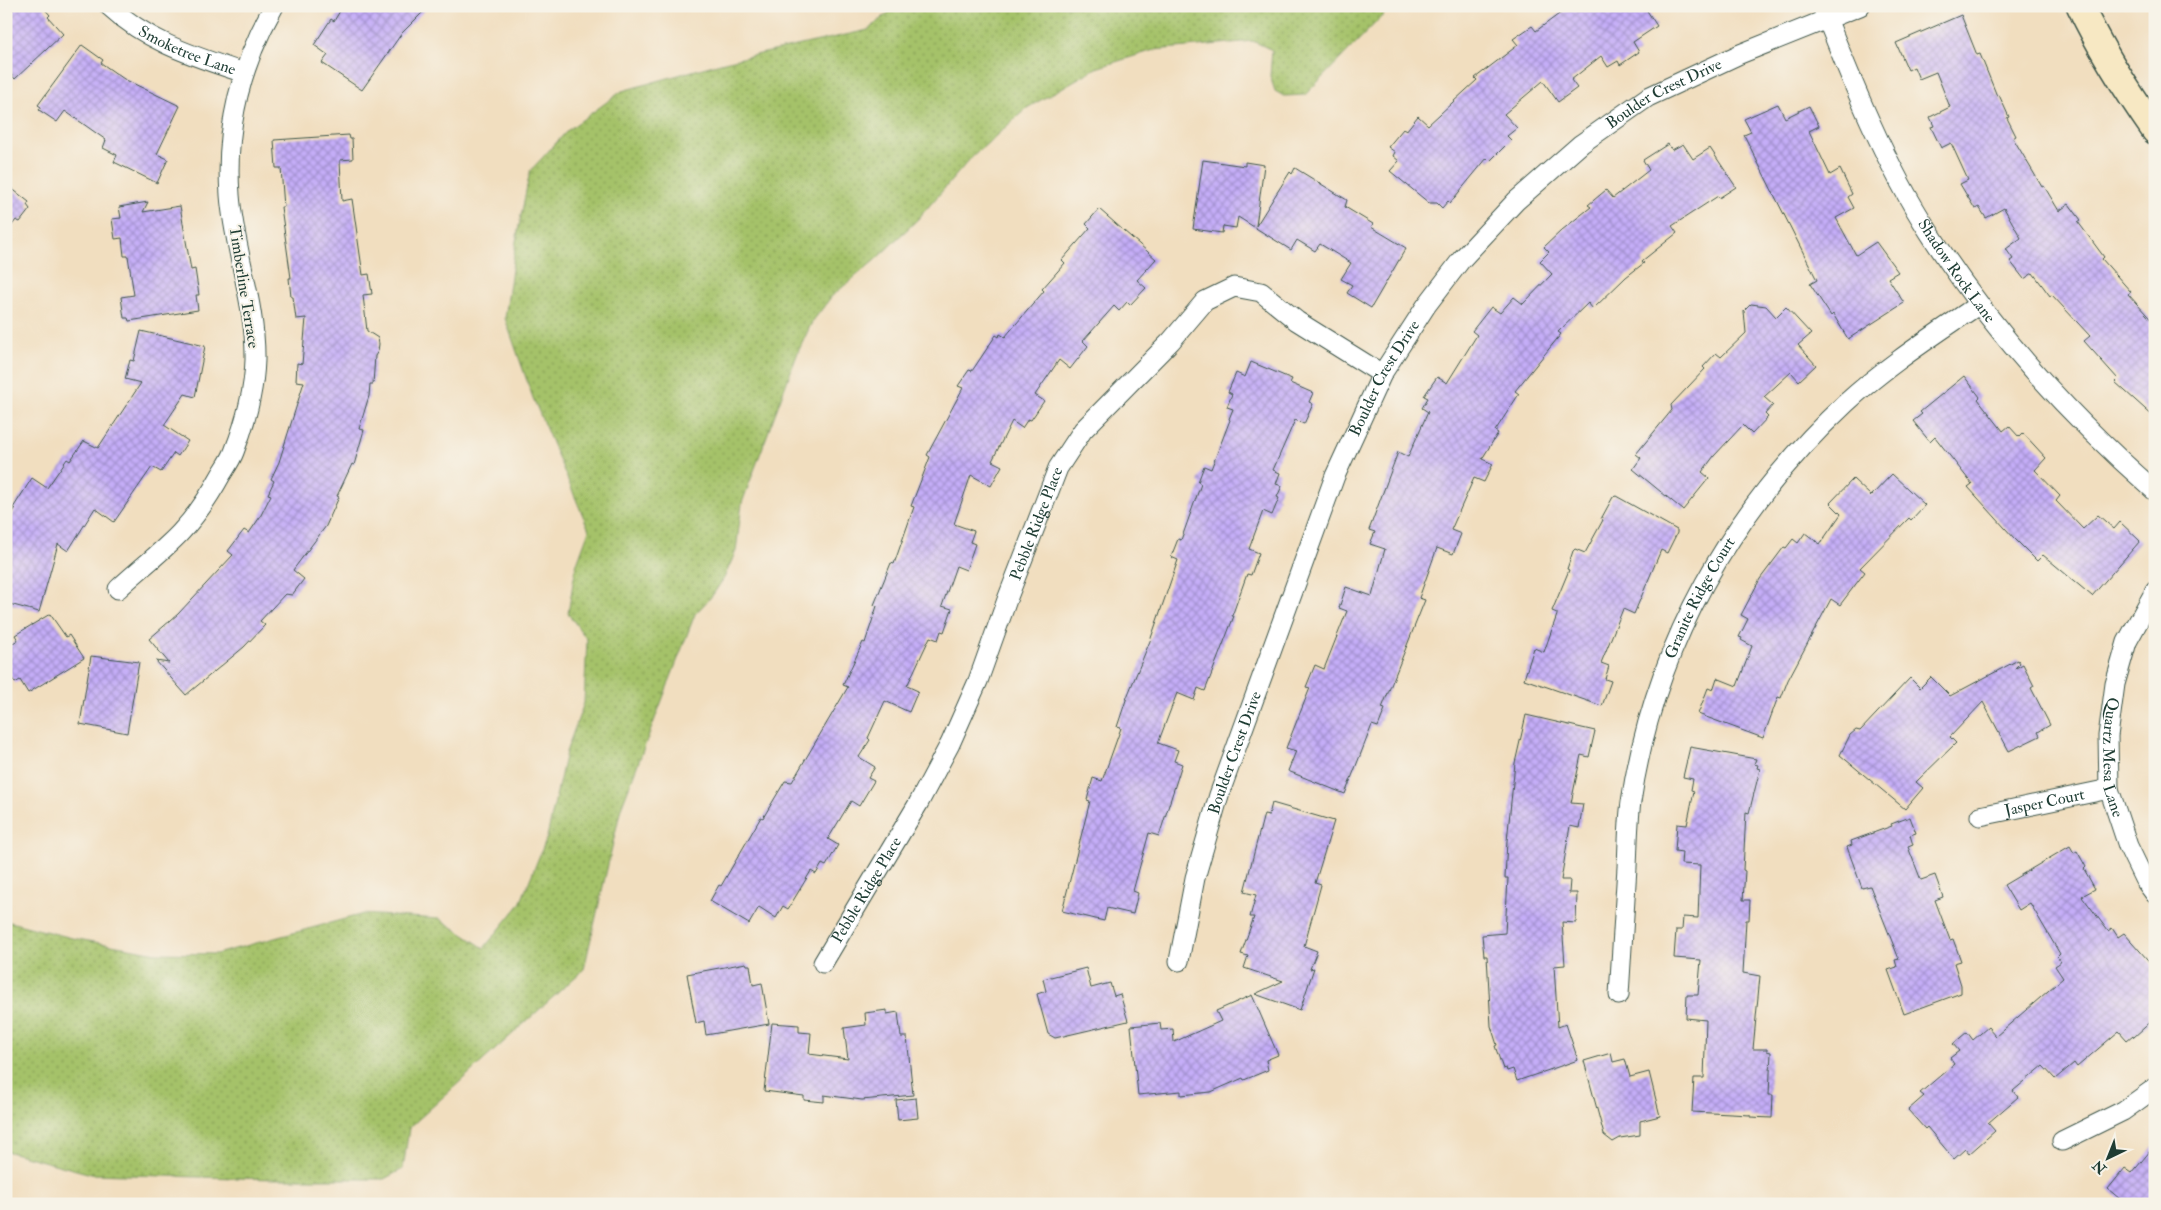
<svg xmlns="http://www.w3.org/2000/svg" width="2161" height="1210" font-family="'IM FELL Double Pica',serif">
  <defs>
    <pattern id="grass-dots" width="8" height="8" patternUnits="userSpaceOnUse" patternTransform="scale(1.25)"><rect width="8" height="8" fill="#a5c269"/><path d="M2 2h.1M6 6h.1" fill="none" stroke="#869f57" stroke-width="1.8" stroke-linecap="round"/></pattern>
    <pattern id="building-cross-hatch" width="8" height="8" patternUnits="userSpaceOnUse" patternTransform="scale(1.25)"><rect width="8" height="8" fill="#c5adf8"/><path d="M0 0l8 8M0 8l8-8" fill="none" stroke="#9f8eca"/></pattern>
  </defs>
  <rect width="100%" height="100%" fill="#f7f3e8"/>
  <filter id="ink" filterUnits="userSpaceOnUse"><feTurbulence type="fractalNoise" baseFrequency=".02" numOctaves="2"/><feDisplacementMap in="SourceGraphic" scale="10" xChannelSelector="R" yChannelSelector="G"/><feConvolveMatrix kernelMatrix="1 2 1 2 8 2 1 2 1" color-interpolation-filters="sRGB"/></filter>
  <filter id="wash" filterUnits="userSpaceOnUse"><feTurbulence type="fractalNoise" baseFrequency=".0096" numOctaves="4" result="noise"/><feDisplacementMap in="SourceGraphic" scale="20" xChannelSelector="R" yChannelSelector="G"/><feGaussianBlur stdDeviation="1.12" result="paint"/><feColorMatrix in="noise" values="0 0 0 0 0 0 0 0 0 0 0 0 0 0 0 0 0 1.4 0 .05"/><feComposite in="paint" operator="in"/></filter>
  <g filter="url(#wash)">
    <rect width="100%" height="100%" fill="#f1debf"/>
    <path fill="url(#grass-dots)" stroke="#62804e" d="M896,6H1392L1305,95L1284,96L1275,91L1270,76L1272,50L1253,41L1154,50L1096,68L1027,108L970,159L917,220L875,260L832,296L812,322L798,352L742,503L736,551L724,578L712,596L695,614L621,808L584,969L409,1128L403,1169L384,1179H274L91,1174L6,1151V921L72,938L157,953L216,954L363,914L440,919L484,948L520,904L547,837L566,752L584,703L587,640L568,613L576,566L589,530L533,398L505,318L516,241L530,171L568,130L622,91L724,62L868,30Z"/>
    <g id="blocks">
      <g fill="url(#building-cross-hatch)">
        <path d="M17,6H42L50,15L48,17L63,34L15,79L6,69V16Z"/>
        <path d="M343,6H429L402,33L362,90L322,63L328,55L314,45L331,19L334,21Z"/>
        <path d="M1570,6H1644L1657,26L1633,42L1639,52L1620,65L1618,61L1608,67L1601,56L1571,80L1577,88L1558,102L1543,81L1504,114L1517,128L1507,136L1511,140L1490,161L1487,158L1450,203L1448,201L1442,208L1437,203H1429L1390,171L1399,161L1393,156L1395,152L1388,147L1403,129L1406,131L1418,116L1428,125L1477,80L1475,78L1518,45L1513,39L1532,26L1536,31Z"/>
        <path d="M1961,15L1977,55L1980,54L1997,96L1999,95L2009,117L2007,118L2016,136L2013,138L2042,187L2044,186L2059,211L2069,204L2081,220L2078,222L2104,257L2102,259L2131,292L2128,294L2155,324V418L2115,382L2118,379L2084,341L2090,336L2052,295L2050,296L2033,273L2024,279L2010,261L2013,259L2006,249L2021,238L2004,208L1986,218L1979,207L1975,209L1960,184L1968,180L1951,143L1941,148L1931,127L1934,126L1930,117L1950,107L1936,72L1919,79L1914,67L1908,70L1896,43Z"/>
        <path d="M82,45L103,60L101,63L124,79L180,106L157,154L168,159L157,183L114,162L117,155L103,148L106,140L65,111L57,122L39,110L41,107L38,105Z"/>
        <path d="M1778,104L1785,118L1809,106L1819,126L1809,131L1830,175L1840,169L1852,194L1848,197L1854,208L1836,218L1856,255L1876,242L1898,272L1888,278L1904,303L1848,339L1833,314L1831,316L1810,284L1817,280L1744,135L1751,132L1744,119Z"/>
        <path d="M349,135L350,139H352L353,159L340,160L342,201L352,199L363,275L369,274L372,294L363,295L367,331L378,338L379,344L378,351L375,356L373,384H370L369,396L359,429L364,430L354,465L352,464L337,496L339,497L326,526L293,570L304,579L292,595L285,594L260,621L265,625L244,647L186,695L156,661L169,663L149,639L178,614L233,555L228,551L244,530L249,533L260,517L271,495L268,494L274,481L271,479L279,462L304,382L296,381L297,363L302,364L306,318L296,319L293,297H291L289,278H291L281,207H284L281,168H276L274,140Z"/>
        <path d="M1668,144L1672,150L1683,144L1693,159L1710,148L1736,187L1719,198L1718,196L1672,226L1677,233L1642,261L1644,263L1626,277L1593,309L1588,303L1558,332L1561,334L1515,391L1519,394L1495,431L1498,433L1482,459L1493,464L1484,482L1474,478L1451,530L1461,534L1453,554L1437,548L1419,598L1425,600L1382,708L1385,709L1378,727L1372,725L1345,794L1288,771L1296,751L1286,748L1310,688L1306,687L1315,665L1324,669L1347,611L1339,608L1346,587L1372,596L1385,549L1370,544L1375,532L1369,530L1398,452L1408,457L1428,412L1422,408L1428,398L1424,396L1437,377L1447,383L1477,335L1472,331L1491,307L1500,313L1514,297L1523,304L1552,274L1540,261L1549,252L1544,247L1562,230L1591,207L1588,205L1606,190L1613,198L1649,170L1643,160Z"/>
        <path d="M1203,160L1245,166V162L1264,165L1256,226L1290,172L1292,174L1295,168L1347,200L1345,207L1373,224L1371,227L1406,248L1371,308L1347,293L1352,285L1341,279L1351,263L1320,244L1315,251L1297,240L1291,250L1238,217L1236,228L1223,226L1222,233L1193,229Z"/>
        <path d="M6,184L29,202L27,205L30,209L20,222L16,220L6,233Z"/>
        <path d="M148,202L143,212L180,206L191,270L195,269L199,295H196L198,310L129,321L128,318H124L121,297L134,295L128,256H124L122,238L115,239L112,219L121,218L119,207Z"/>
        <path d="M1099,209L1156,259L1137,280L1146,288L1130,305L1127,302L1119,311L1114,306L1083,341L1088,346L1070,369L1059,360L1035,395L1044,401L1031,420L1028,419L1022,428L1012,421L992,461L1002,466L991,486L971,475L954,524L974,531L970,542L975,544L966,570L956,566L942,606L952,609L944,632L941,631L938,640L930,637L907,686L918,691L909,712L885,701L868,738L870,740L859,757L875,767L868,778L874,781L859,806L851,801L828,839L838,845L826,866L822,864L816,874L811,871L788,909L783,906L776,918L759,907L749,924L710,901L719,885L721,886L761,817L763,818L785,781L792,782L848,687L843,685L863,642L865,643L877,606L874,605L891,563L894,564L914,507L911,506L930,457L927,455L963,388L958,386L969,370L972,371L996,335L999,337L1000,334L1005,337L1044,291L1042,289L1065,263L1062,260L1090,228L1086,224Z"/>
        <path d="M1751,304L1766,306L1776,317L1786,307L1811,334L1798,345L1816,365L1799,381L1791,372L1764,397L1773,405L1765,414L1768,417L1752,434L1743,425L1714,456L1702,472L1709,478L1683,510L1633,469L1641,458L1636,454L1672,410L1671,405L1705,369L1703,367L1716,353L1721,357L1746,333L1744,311Z"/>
        <path d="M141,331L205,346L195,397L185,394L164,425L188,441L178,456L174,453L161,472L152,467L114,522L95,508L68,551L58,544L39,612L6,603V523L15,509L13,508L32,478L47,488L67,459L70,461L84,441L98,448L141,383L125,379L130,360L134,361Z"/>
        <path d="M1251,362L1292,379L1290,383L1313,393L1309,402L1313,404L1304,424L1295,420L1273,470L1280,473L1276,484L1282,486L1277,497L1279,498L1272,515L1263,511L1249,549L1259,553L1251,575L1247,574L1232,616H1234L1205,691L1198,688L1194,700L1177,693L1158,743L1178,750L1174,761L1182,764L1159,836L1149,833L1133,891L1138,893L1133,914L1107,908L1104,921L1062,911L1090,801L1087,800L1093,778L1102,781L1121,728L1117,727L1127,697L1150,641L1178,560L1171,557L1178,539L1181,540L1201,484L1198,482L1204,466L1211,469L1230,420L1229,419L1233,409L1227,407L1232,394L1228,392L1236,373L1245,377Z"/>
        <path d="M1964,376L1980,397L1978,399L2003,431L2009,426L2019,437L2023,433L2046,458L2035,470L2060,496L2056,501L2083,529L2098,515L2114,529L2120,522L2140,541L2092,596L2043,555L2037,561L2014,538L1968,487L1972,484L1935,437L1930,442L1913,421L1922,414L1920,412Z"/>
        <path d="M1892,474L1925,505L1911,520L1909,518L1860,568L1865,572L1840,605L1831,599L1788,680L1781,698L1778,697L1763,738L1698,714L1708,688L1713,690L1717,678L1737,686L1752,646L1741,640L1742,638L1739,637L1748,619L1741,615L1760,579L1784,547L1786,548L1793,539L1798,543L1805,533L1820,544L1841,514L1830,503L1853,479L1871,496Z"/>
        <path d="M1616,496L1677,530V533L1667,553L1661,550L1634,614L1623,609L1601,663L1609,666L1605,679L1611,681L1602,706L1524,679L1534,648L1544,652L1557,615V613L1552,611L1569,570L1567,569L1573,551L1575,549L1585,553L1603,520L1601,519L1613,497Z"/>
        <path d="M50,614L66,637L69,635L84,658L28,693L20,680L15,683L6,669V647L18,640L15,635Z"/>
        <path d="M91,656L139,662L127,733L80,724Z"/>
        <path d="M2018,660L2020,663L2014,669L2023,664L2034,686L2031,688L2050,725L2038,732L2040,736L2009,751L1983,702L1950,737L1956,743L1916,782L1923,788L1905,809L1840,755L1850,735L1856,730L1860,731L1910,678L1920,688L1931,677L1950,696Z"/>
        <path d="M1526,715L1595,731L1589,757L1581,755L1571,803L1583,804L1579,828L1570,826L1561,880H1570L1569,893H1577L1576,923L1562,922L1565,965L1554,966L1558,1027L1566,1024L1578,1060L1517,1081L1513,1069L1507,1071L1506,1068L1503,1069L1495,1046L1497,1045L1491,1026L1487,956H1484L1482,935L1505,933L1508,878H1505L1507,841L1515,763Z"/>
        <path d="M1690,747L1756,759L1754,764L1758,765L1757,768L1760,769L1749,813L1746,812L1743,870L1745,871L1743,900H1750L1749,920H1746L1743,973L1760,976L1753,1049H1767V1051L1771,1052L1769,1095H1773L1772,1118L1750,1117V1115L1692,1112L1694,1078H1704L1706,1020L1686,1018L1687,995H1698L1701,960L1674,958L1676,930H1682L1683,917L1698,918L1700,865L1681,864L1682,852L1675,851L1677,824L1687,825L1694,791L1691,790L1693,779L1683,777Z"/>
        <path d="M1272,803L1334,821L1315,883L1321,885L1304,946L1317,951L1310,969L1314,968L1300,1010L1255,994L1283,981L1244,968L1248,956L1241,954L1254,917H1250L1256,895L1244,892L1264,814L1269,815Z"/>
        <path d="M1910,817L1916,833L1910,835L1913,845L1908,847L1921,880L1935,875L1943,897L1935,900L1950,940L1953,939L1961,961L1954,963L1961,985V993L1904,1014L1888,970L1897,967L1895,960L1899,959L1870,886L1862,888L1847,847L1852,845L1851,841L1892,826L1891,824Z"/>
        <path d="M2070,846L2074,853L2077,851L2086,867L2084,869L2095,889L2082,896L2108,931L2112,928L2118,937L2124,933L2155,968V1018L2134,1037L2133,1035L2127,1040L2119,1031L2077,1067L2074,1063L2055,1079L2043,1066L2013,1091L2018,1097L1988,1123L1995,1131L1969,1154L1965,1149L1954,1159L1927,1127L1925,1129L1908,1110L1924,1096L1920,1093L1954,1064L1950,1058L1959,1051L1953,1044L1967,1032L1973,1040L1988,1027L1996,1036L2063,978L2055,966L2061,962L2057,957L2060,954L2030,903L2019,910L2004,885Z"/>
        <path d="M746,963L747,965H750L753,985L762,983L769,1024L706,1035L704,1021L696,1023L687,974Z"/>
        <path d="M1086,968L1091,988L1110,983L1114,996L1120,994L1128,1021L1055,1038L1048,1034L1037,994L1046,991L1043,979Z"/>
        <path d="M1252,995L1278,1055L1266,1060L1268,1070L1244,1080L1243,1078L1211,1092L1181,1095V1091L1138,1095L1131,1026L1160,1023L1161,1030L1173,1029L1174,1042L1221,1021L1216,1011Z"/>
        <path d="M887,1010V1014L898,1012L901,1037H907L913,1095L862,1100L824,1095V1102L804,1100V1096L764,1091L772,1023L799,1025V1032L811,1033L809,1054L848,1059L844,1028L866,1025L865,1013Z"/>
        <path d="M1611,1053L1613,1062L1625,1059L1630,1077L1649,1072L1660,1116L1640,1121V1135L1620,1138L1613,1142L1604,1135L1584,1061Z"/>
        <path d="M916,1098L918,1118L898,1120L896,1100Z"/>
        <path d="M2155,1145V1204H2126L2108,1189L2125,1168L2132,1173Z"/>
      </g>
    </g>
  </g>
  <g filter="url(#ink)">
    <use href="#blocks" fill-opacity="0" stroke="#3e5549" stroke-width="1"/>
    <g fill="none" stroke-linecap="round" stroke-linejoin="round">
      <g stroke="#3e5549" stroke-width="21">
        <g id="street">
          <path id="s1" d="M109,6C149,43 194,56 244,73"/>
          <path id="s2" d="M1822,6C1852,82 1885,164 1929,232C1992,331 2067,414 2155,491"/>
          <path d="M118,589C138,570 161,553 180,533C196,516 210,495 221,475C226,467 231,460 234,452C245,424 254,390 255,360C256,304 234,250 230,195C225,129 241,64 274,6"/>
          <path id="s3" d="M2155,591L2127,642L2115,684L2108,736L2109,789L2128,846L2144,879L2155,894"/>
          <path id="s4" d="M1980,816L2109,789"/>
          <path id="s5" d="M1179,961L1195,878L1219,795L1335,476L1382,374L1426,306L1461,260L1516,201L1581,144L1648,97L1740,54L1860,6"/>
          <path id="s6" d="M823,963L918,804L950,744L978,681L1008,597L1058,468L1083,430L1171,341L1205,301L1234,287L1261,292L1297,321L1382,374"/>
          <path id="s7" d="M1619,995C1622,952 1624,910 1627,867C1628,846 1628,823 1631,802C1654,646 1732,509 1846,403C1886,366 1933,336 1978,305"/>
          <path d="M2062,1141L2123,1111L2155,1088"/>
        </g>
      </g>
      <g stroke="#3e5549" stroke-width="29">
        <path id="secondary" d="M2080,6C2101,50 2127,91 2155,131"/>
      </g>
      <use href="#street" stroke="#fff" stroke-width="19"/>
      <use href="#secondary" stroke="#f7e8c3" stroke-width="26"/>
    </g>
  </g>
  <g text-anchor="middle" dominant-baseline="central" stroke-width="4" stroke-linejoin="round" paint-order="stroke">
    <g font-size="16" fill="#1f3d34" stroke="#f7f3e8">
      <text stroke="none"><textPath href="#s1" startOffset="91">Smoketree Lane</textPath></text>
      <text stroke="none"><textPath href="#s5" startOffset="1026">Boulder Crest Drive</textPath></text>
      <text stroke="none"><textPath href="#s2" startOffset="298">Shadow Rock Lane</textPath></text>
      <text transform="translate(244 287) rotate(81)">Timberline Terrace</text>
      <text stroke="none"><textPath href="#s5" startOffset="620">Boulder Crest Drive</textPath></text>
      <text stroke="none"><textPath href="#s6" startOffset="490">Pebble Ridge Place</textPath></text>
      <text stroke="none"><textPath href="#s7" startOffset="410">Granite Ridge Court</textPath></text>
      <text stroke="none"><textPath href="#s5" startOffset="216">Boulder Crest Drive</textPath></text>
      <text stroke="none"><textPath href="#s3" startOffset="176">Quartz Mesa Lane</textPath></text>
      <text stroke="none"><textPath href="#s4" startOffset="66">Jasper Court</textPath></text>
      <text stroke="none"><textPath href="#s6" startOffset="85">Pebble Ridge Place</textPath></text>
    </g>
  </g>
  <rect width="2161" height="1210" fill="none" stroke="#f7f3e8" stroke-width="25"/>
  <g transform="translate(2108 1158) rotate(223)" stroke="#f7f3e8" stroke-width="4" paint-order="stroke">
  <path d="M0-4L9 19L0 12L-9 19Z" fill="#1f3d34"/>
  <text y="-8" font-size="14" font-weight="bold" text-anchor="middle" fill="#1f3d34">N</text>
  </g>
</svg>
